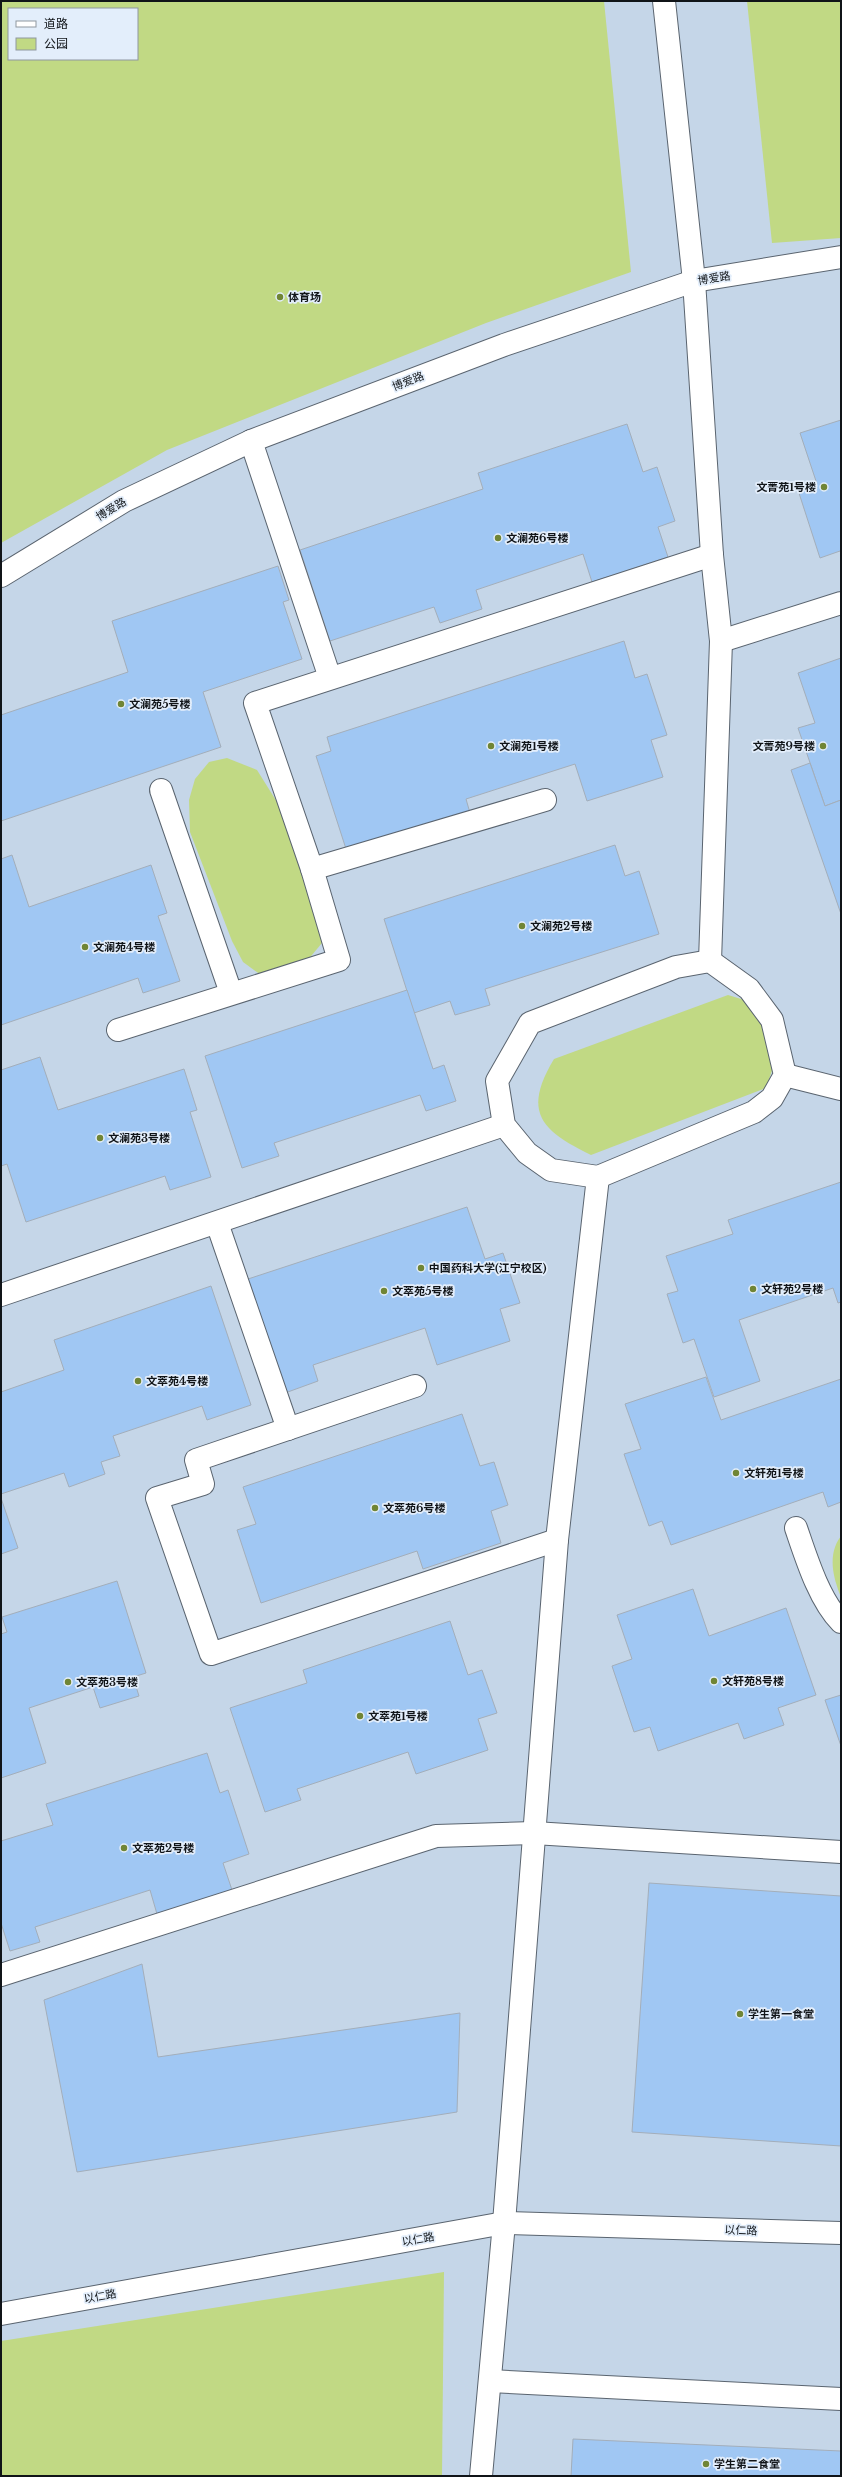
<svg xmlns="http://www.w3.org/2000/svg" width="842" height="2477" font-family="'Libre Baskerville','Noto Sans SC',serif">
  <rect width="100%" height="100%" fill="#d5e1ee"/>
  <path fill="#c5d6e8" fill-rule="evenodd" d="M1,1H841V2476H1ZM9,9H137V59H9Z"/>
  <g fill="#c1d984" fill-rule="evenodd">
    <path d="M1,1H604L631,272L486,323L167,450L1,543ZM9,9H137V59H9Z"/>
    <path d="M747,1H841V238L772,243Z"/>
    <path d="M227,758L257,770L277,802L317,904L322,943L307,961L261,975L243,962L232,941L190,832L189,800L195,779L209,762Z"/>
    <path d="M728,995L751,1002L769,1027L777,1056L766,1088L591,1155C541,1131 522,1112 554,1059Z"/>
    <path d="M841,1536V1597C833,1578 827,1554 841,1536Z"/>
    <path d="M444,2272L442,2476H1V2341Z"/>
  </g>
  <g fill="#a0c7f3" stroke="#a3aeba">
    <path d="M841,420V553L840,551L820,558L798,490L817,484L800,433Z"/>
    <path d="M627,424L643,472L657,467L675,521L658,527L668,557L592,582L583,554L476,590L482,609L440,623L434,607L330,641L300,550L483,489L478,473Z"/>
    <path d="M278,566L289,600L283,602L302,659L203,692L221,747L1,821V715L128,672L112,621Z"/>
    <path d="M624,641L635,678L647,674L667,735L651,740L663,777L587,801L575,764L466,799L470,813L347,852L316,756L331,751L327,737Z"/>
    <path d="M841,658V800L825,806L798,728L815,723L798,673Z"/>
    <path d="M810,763L825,806L841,800V914L791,770Z"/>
    <path d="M615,845L625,876L639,871L659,934L485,989L490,1005L455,1015L450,1001L414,1013L384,919Z"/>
    <path d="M12,855L29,907L151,865L167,913L158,916L180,981L143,993L138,978L1,1025V859Z"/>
    <path d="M407,990L433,1069L444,1065L456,1101L426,1111L420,1095L274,1143L279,1156L242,1168L205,1056Z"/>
    <path d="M40,1057L58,1110L184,1069L197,1110L190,1112L211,1177L170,1190L165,1176L26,1222L7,1164L1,1166V1070Z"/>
    <path d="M841,1182V1302L838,1303L833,1288L739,1320L760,1381L714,1397L694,1339L683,1343L667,1294L678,1291L666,1256L733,1234L728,1220Z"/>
    <path d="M467,1207L485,1259L503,1253L520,1303L500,1309L510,1341L437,1365L425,1328L313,1365L318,1381L285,1393L248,1279Z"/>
    <path d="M211,1286L251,1405L207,1420L202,1406L113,1436L120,1456L101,1462L105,1474L69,1487L64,1473L1,1494V1392L64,1370L54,1340Z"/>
    <path d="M706,1377L721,1420L841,1379V1502L828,1507L823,1492L671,1545L662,1521L649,1526L624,1454L641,1449L625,1404Z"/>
    <path d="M462,1414L480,1466L494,1462L508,1505L491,1511L501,1543L423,1569L417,1551L261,1603L237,1530L256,1524L243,1487Z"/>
    <path d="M1,1498L18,1548L1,1554Z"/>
    <path d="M117,1581L146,1673L133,1677L139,1696L100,1708L93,1687L29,1708L46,1763L1,1778V1634L7,1632L2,1617Z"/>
    <path d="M693,1589L709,1636L786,1608L816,1695L778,1708L784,1725L744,1739L738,1723L658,1751L650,1727L634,1732L612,1666L632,1659L617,1615Z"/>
    <path d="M450,1621L468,1675L482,1670L497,1713L478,1719L488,1750L416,1774L408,1752L297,1789L301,1800L265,1812L230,1708L307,1683L303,1670Z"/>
    <path d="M841,1695V1746L825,1700Z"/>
    <path d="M207,1753L220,1793L228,1790L249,1854L223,1863L232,1890L157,1914L150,1890L35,1927L40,1942L10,1951L1,1923V1841L53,1825L46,1804Z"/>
    <path d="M649,1883L841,1896V2146L632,2132Z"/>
    <path d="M142,1964L158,2057L460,2013L457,2112L77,2172L44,2000Z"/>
    <path d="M573,2439L841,2451V2476H571Z"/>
  </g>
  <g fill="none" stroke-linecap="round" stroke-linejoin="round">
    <g stroke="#5a646f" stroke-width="24">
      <g id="minor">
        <path d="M664,1L694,281L712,555L721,641L710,961"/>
        <path d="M251,441L330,678"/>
        <path d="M1,576L124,501L251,441L504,345L694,281L841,257"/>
        <path d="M721,641L841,603"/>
        <path d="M161,790L231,993"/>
        <path d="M312,869L545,800"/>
        <path d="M710,961L749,989L772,1020L785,1075L772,1098L754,1112L598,1177L551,1170L527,1153L504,1125L497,1081L530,1023L676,967Z"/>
        <path d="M118,1030L339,960L312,869L255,703L712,555"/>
        <path d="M785,1075L841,1089"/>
        <path d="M217,1223L288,1429"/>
        <path d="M1,1295L504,1125"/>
        <path d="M415,1386L196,1460L203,1484L157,1498L211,1654L557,1540"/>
        <path d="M796,1528C806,1557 819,1600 841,1622"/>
        <path d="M1,1975L436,1836L534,1833L841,1852"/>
        <path d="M1,2314L504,2223L841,2233"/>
        <path d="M490,2381L841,2399"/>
        <path d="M481,2476L504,2223L557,1540L598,1177"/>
      </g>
    </g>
    <use href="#minor" stroke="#fff" stroke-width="22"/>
  </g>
  <g fill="#708535" stroke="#e3eefb" stroke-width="1.5">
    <circle cx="280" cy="297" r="4"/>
    <circle cx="824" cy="487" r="4"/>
    <circle cx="498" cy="538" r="4"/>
    <circle cx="121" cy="704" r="4"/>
    <circle cx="491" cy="746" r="4"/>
    <circle cx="823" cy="746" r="4"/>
    <circle cx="522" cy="926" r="4"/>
    <circle cx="85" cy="947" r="4"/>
    <circle cx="100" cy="1138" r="4"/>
    <circle cx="421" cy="1268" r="4"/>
    <circle cx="753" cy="1289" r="4"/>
    <circle cx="384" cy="1291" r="4"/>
    <circle cx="138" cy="1381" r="4"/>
    <circle cx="736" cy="1473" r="4"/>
    <circle cx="375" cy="1508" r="4"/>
    <circle cx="714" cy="1681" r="4"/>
    <circle cx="68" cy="1682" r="4"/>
    <circle cx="360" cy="1716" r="4"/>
    <circle cx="124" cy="1848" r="4"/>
    <circle cx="740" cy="2014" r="4"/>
    <circle cx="706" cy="2464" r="4"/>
  </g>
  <g text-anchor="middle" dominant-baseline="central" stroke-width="3.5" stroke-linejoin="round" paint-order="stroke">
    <g font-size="11" fill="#101418" stroke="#e3eefb">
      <text transform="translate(714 278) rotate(-9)">博爱路</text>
      <text transform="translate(408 381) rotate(-21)">博爱路</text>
      <text transform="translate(111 509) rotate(-31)">博爱路</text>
      <text transform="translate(741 2230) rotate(2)">以仁路</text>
      <text transform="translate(418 2239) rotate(-10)">以仁路</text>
      <text transform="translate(100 2296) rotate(-10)">以仁路</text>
    </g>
    <g font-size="11" font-weight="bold" fill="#101418" stroke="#e3eefb" text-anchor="start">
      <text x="288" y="297">体育场</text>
      <text x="816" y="487" text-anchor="end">文菁苑1号楼</text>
      <text x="506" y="538">文澜苑6号楼</text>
      <text x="129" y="704">文澜苑5号楼</text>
      <text x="499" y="746">文澜苑1号楼</text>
      <text x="815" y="746" text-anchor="end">文菁苑9号楼</text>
      <text x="530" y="926">文澜苑2号楼</text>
      <text x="93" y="947">文澜苑4号楼</text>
      <text x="108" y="1138">文澜苑3号楼</text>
      <text x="429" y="1268">中国药科大学(江宁校区)</text>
      <text x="761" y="1289">文轩苑2号楼</text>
      <text x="392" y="1291">文萃苑5号楼</text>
      <text x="146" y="1381">文萃苑4号楼</text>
      <text x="744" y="1473">文轩苑1号楼</text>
      <text x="383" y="1508">文萃苑6号楼</text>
      <text x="722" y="1681">文轩苑8号楼</text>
      <text x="76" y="1682">文萃苑3号楼</text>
      <text x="368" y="1716">文萃苑1号楼</text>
      <text x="132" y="1848">文萃苑2号楼</text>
      <text x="748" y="2014">学生第一食堂</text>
      <text x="714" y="2464">学生第二食堂</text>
    </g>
  </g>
  <rect width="842" height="2477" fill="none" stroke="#101418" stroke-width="4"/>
  <rect x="8" y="8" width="130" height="52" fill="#e3eefb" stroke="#8f97a0"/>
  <rect x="16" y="21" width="20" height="6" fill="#ffffff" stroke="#8f97a0"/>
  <text x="44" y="28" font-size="12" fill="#101418">道路</text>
  <rect x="16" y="38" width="20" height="12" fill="#c1d984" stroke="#8f97a0"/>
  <text x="44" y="48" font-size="12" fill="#101418">公园</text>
</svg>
